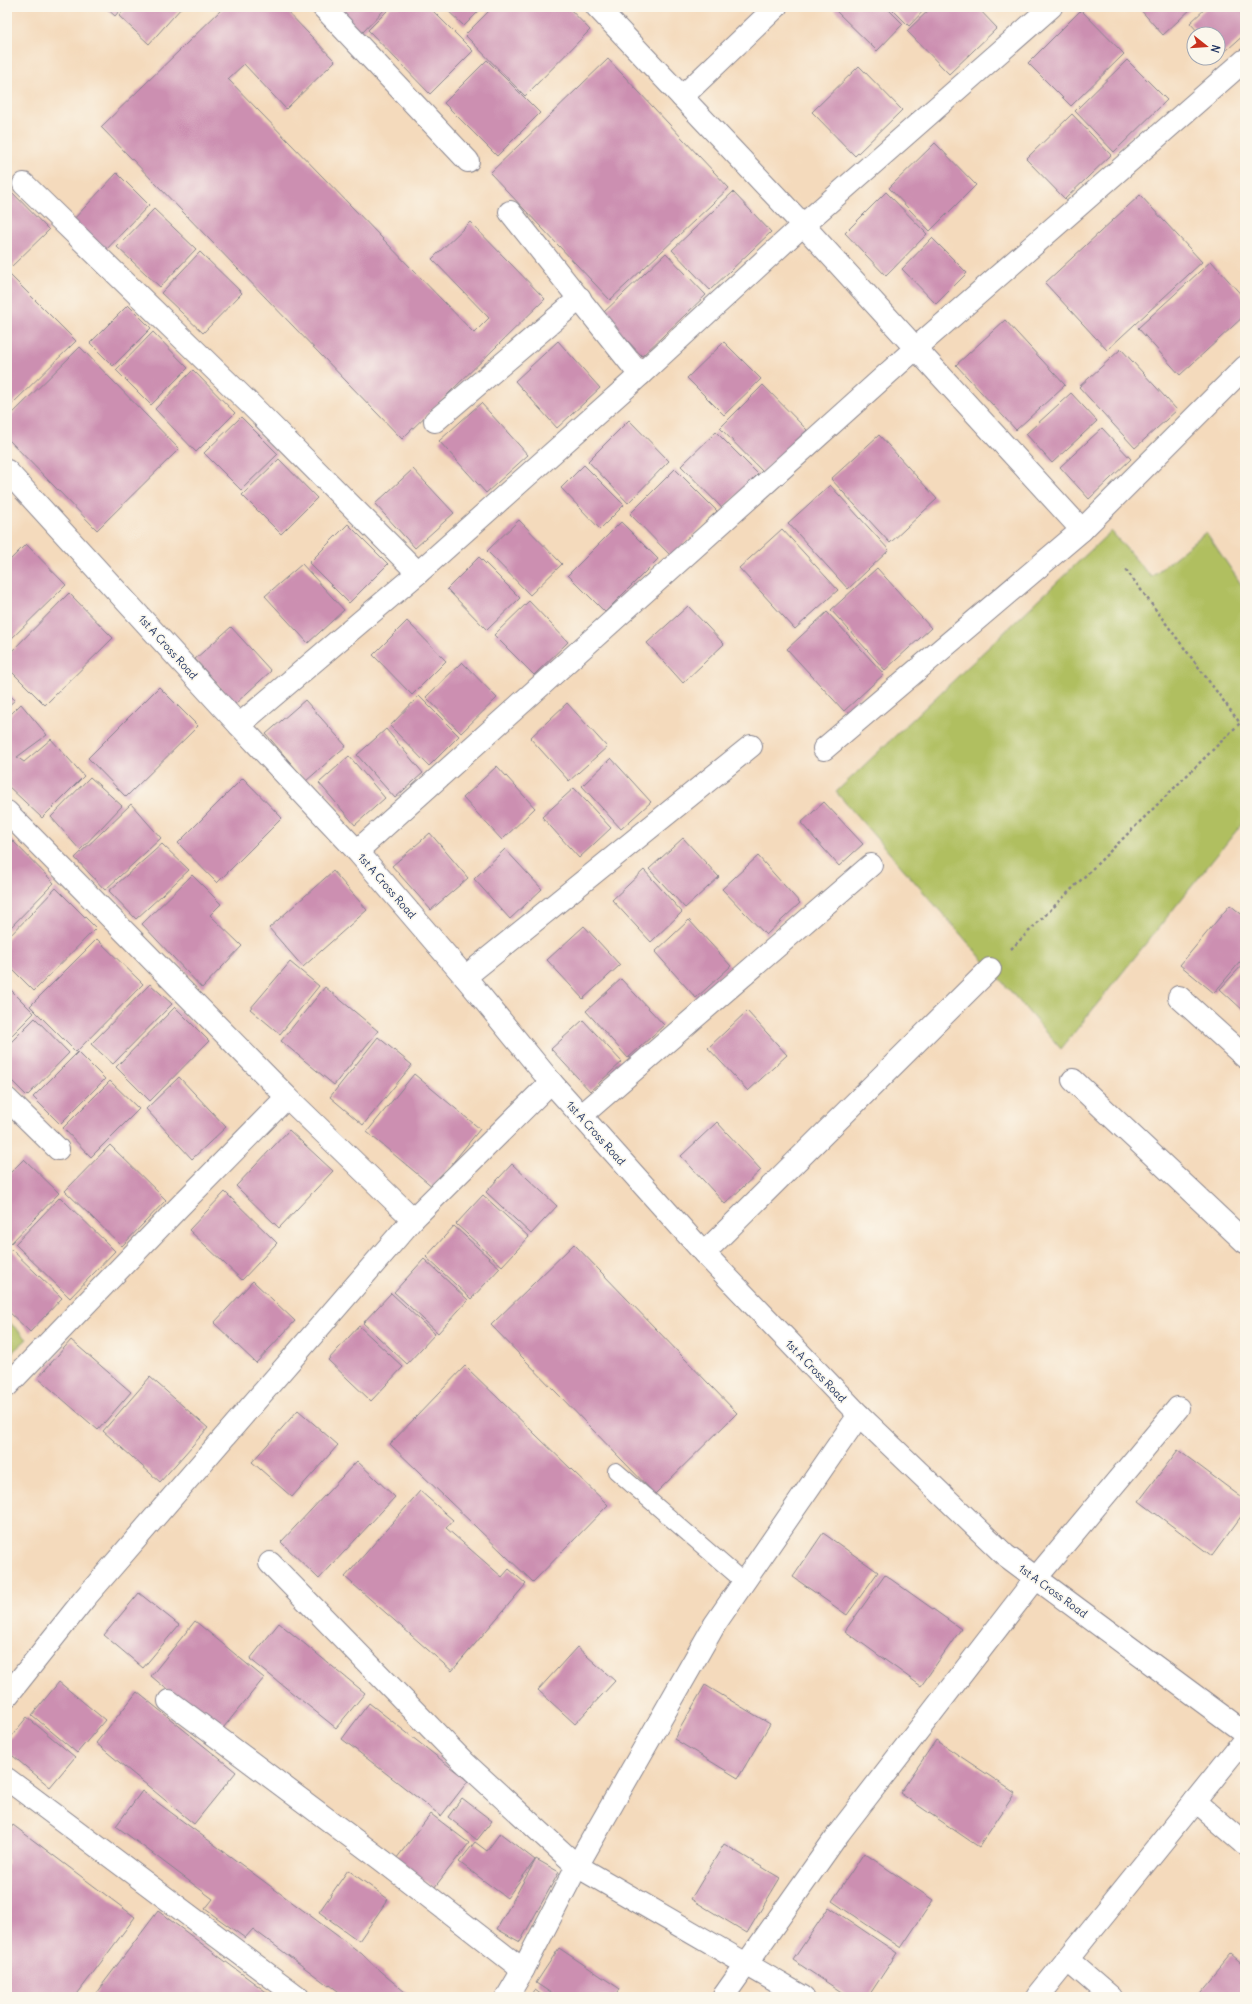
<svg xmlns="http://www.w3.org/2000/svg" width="1252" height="2004" font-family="Delius,sans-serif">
  <rect width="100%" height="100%" fill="#fbf7ec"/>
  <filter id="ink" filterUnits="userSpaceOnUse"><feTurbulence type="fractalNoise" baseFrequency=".025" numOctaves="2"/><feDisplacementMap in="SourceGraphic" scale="8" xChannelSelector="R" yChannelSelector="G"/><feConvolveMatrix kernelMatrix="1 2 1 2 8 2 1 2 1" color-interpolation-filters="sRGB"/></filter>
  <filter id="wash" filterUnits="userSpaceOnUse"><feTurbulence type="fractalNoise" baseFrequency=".012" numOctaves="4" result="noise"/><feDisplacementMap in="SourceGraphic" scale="16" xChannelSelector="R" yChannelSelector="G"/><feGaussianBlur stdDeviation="0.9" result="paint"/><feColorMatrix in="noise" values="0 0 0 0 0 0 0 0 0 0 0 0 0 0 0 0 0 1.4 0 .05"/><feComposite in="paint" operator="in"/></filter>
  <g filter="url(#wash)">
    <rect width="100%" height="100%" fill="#f4dabc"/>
    <g fill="#b0bf61" stroke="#667760">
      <path d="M1111,531L1151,577L1206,532L1245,590V820L1061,1049L836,792Z"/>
      <path d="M7,1320L27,1339L7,1357Z"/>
    </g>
    <g id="blocks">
      <g fill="#cc8fb1">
        <path d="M105,7H123L115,16Z"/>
        <path d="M127,7H182L149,44L119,16Z"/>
        <path d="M224,7H283L335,61L286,109L244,64L228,79L474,333L489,318L432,259L470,222L545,299L402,439L101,127Z"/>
        <path d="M334,7H387L361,34Z"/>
        <path d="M391,7H429L473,51L430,94L368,30Z"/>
        <path d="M444,7H483L464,26Z"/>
        <path d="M493,7H568L590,30L525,96L465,35Z"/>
        <path d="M836,7H886L903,24L877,51L834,9Z"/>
        <path d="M890,7H927L909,26Z"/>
        <path d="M932,7H977L997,28L949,74L907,31Z"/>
        <path d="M1138,7H1193L1163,35Z"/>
        <path d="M1207,7H1245V34L1220,56L1218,54V34H1200L1190,23Z"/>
        <path d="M1081,10L1124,54L1071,106L1028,63Z"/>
        <path d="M608,59L729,188L610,300L490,173Z"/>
        <path d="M487,60L540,113L497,156L444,103Z"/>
        <path d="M1127,60L1167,100L1114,152L1075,111Z"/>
        <path d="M859,66L902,110L855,156L812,112Z"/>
        <path d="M1072,114L1111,155L1065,199L1026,159Z"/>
        <path d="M935,143L976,185L930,231L889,188Z"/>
        <path d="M117,173L149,205L103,253L71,222Z"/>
        <path d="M7,187L49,230L12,266L7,261Z"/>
        <path d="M733,192L771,232L710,290L672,250Z"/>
        <path d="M886,192L927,234L886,276L845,233Z"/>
        <path d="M1140,195L1202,262L1107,350L1045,283Z"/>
        <path d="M154,209L196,249L160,287L117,247Z"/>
        <path d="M932,238L967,273L936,304L902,269Z"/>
        <path d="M200,252L242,293L203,333L161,293Z"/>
        <path d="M666,253L706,295L642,356L602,314Z"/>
        <path d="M1211,261L1245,299V315L1180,375L1138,328Z"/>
        <path d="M7,272L76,341L7,409Z"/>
        <path d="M128,305L151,328L113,366L90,343Z"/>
        <path d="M1005,320L1065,385L1016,430L956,365Z"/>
        <path d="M153,332L188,368L151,405L116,370Z"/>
        <path d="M558,341L600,388L557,428L515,381Z"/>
        <path d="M724,342L761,379L724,415L687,378Z"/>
        <path d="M80,347L179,449L97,530L7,438V419Z"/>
        <path d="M1121,349L1177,410L1135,448L1079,387Z"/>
        <path d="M193,370L235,413L196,452L155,409Z"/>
        <path d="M763,385L807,430L763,472L720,428Z"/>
        <path d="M1071,393L1097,421L1052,463L1026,434Z"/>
        <path d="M481,403L528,455L486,493L439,441Z"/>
        <path d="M241,417L278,454L241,490L204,453Z"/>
        <path d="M629,420L669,461L628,503L588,461Z"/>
        <path d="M1102,428L1131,459L1089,499L1060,467Z"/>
        <path d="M716,432L758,474L723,509L681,466Z"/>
        <path d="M879,435L937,499L890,543L831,479Z"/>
        <path d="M279,459L317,498L281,534L242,495Z"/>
        <path d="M584,465L624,505L600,529L561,488Z"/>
        <path d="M413,469L454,513L415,548L375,504Z"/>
        <path d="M675,469L717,511L671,556L630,514Z"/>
        <path d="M830,485L889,550L848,589L788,523Z"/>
        <path d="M519,520L562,564L530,595L487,551Z"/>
        <path d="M621,522L658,559L605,612L568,575Z"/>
        <path d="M348,524L388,564L349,603L309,563Z"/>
        <path d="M782,529L838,590L795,629L739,568Z"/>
        <path d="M26,544L66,585L7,643V563Z"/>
        <path d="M479,557L520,598L487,630L447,589Z"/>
        <path d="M302,564L344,610L308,643L265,596Z"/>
        <path d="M877,568L931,628L885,670L831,610Z"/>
        <path d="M69,593L113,638L45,705L7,667V656Z"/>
        <path d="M529,601L568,642L534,675L494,635Z"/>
        <path d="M688,606L724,644L683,683L647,643Z"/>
        <path d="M827,612L884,674L844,711L787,649Z"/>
        <path d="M407,621L446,661L412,695L373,655Z"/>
        <path d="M231,627L271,671L235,704L195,659Z"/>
        <path d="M462,662L497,698L461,733L426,697Z"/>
        <path d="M159,687L198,726L126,797L88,758Z"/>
        <path d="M7,693L15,700L7,707Z"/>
        <path d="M419,696L459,736L429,766L390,726Z"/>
        <path d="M305,700L346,746L306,781L266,734Z"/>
        <path d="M567,703L607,747L569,781L530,738Z"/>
        <path d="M21,704L47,735L17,757L24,762L51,739L84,776L42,818L7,785V718Z"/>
        <path d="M386,729L423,773L395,798L357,755Z"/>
        <path d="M349,756L385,798L355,825L319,783Z"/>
        <path d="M611,758L651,802L621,829L582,786Z"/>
        <path d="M497,766L535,808L502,840L463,798Z"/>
        <path d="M90,777L122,806L80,850L51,817Z"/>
        <path d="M243,778L282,818L217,883L178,843Z"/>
        <path d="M574,788L611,828L579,858L542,817Z"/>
        <path d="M824,802L863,844L839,866L801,823Z"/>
        <path d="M131,804L161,838L105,890L75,858Z"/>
        <path d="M430,833L468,878L431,910L392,866Z"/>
        <path d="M10,838L54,883L7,931V841Z"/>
        <path d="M683,838L719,877L685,908L649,869Z"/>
        <path d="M162,844L189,870L136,919L109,891Z"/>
        <path d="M505,849L542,889L510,919L474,879Z"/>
        <path d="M758,856L800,903L766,935L722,889Z"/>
        <path d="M644,870L682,912L651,942L612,900Z"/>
        <path d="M333,871L367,910L303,967L269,928Z"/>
        <path d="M192,875L221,904L210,915L242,946L202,988L142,924Z"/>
        <path d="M56,888L96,928L34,991L7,964V939Z"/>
        <path d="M1230,905L1245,917V956L1214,993L1180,965Z"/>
        <path d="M689,920L731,966L696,998L655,952Z"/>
        <path d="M584,926L620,965L583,999L547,960Z"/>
        <path d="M97,939L143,984L76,1052L30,1006Z"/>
        <path d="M290,962L319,986L280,1034L250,1009Z"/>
        <path d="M1245,962V1012L1220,989Z"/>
        <path d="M621,979L664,1025L628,1058L586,1011Z"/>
        <path d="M150,984L172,1004L113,1064L91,1044Z"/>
        <path d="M7,986L34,1013L7,1040Z"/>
        <path d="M325,987L378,1031L334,1085L281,1041Z"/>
        <path d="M175,1007L209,1041L150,1101L116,1067Z"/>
        <path d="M747,1011L787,1055L748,1091L708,1048Z"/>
        <path d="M35,1018L69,1053L27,1096L7,1076V1046Z"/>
        <path d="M583,1020L622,1062L590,1091L551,1049Z"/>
        <path d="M378,1037L412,1065L363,1125L330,1097Z"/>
        <path d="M78,1052L105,1079L60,1124L33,1097Z"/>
        <path d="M414,1074L480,1129L433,1187L367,1132Z"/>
        <path d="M179,1077L226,1127L192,1159L146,1109Z"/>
        <path d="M110,1081L139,1109L91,1157L63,1128Z"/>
        <path d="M717,1122L761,1170L725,1204L681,1156Z"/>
        <path d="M289,1130L333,1171L279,1228L236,1186Z"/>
        <path d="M110,1145L166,1200L122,1246L65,1191Z"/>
        <path d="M24,1159L59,1193L11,1243L7,1238V1176Z"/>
        <path d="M512,1164L557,1206L531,1234L486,1192Z"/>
        <path d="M225,1192L277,1243L242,1280L189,1230Z"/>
        <path d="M483,1195L529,1237L502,1266L456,1224Z"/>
        <path d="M60,1197L115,1251L70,1298L15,1244Z"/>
        <path d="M454,1226L500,1268L471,1299L426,1257Z"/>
        <path d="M574,1244L737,1413L655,1494L491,1325Z"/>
        <path d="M11,1249L62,1298L30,1332L7,1310V1253Z"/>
        <path d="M424,1259L468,1300L438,1333L394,1292Z"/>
        <path d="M253,1281L295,1321L256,1363L214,1323Z"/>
        <path d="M391,1293L435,1334L407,1364L363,1323Z"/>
        <path d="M359,1326L403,1367L371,1401L328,1360Z"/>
        <path d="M71,1340L131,1392L98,1430L38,1378Z"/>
        <path d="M465,1366L608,1505L533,1582L390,1444Z"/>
        <path d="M150,1377L208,1428L160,1482L103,1431Z"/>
        <path d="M298,1410L338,1445L292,1497L252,1462Z"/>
        <path d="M1178,1450L1245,1500V1511L1212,1556L1139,1501Z"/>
        <path d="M357,1461L395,1497L319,1579L281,1542Z"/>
        <path d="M420,1491L453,1520L446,1528L502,1577L509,1569L526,1584L452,1671L345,1577Z"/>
        <path d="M823,1533L878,1572L847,1615L793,1577Z"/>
        <path d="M885,1575L961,1629L921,1686L845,1631Z"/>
        <path d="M139,1593L179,1625L143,1668L104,1635Z"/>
        <path d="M195,1621L264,1678L219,1733L151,1676Z"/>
        <path d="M279,1623L365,1693L336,1728L250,1659Z"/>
        <path d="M577,1647L615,1681L575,1724L538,1690Z"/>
        <path d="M59,1682L105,1720L77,1753L32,1715Z"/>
        <path d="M705,1685L770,1724L738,1778L674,1739Z"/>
        <path d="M137,1692L236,1772L194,1824L96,1743Z"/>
        <path d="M369,1703L468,1781L441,1816L342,1739Z"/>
        <path d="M27,1717L75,1757L50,1787L7,1751V1742Z"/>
        <path d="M936,1740L1015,1793L979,1847L900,1793Z"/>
        <path d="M142,1791L362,1954L381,1972L411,1997H346L330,1985L329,1986L253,1929L245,1938L205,1909L213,1899L116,1826Z"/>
        <path d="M462,1798L492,1821L477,1840L448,1817Z"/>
        <path d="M431,1814L469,1843L434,1888L396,1859Z"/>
        <path d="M13,1825L135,1917L75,1997H7V1834Z"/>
        <path d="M500,1833L535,1860L507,1898L459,1862L475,1842L487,1851Z"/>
        <path d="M724,1844L780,1878L747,1933L691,1899Z"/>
        <path d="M864,1853L933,1900L901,1948L832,1901Z"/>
        <path d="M536,1859L559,1872L520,1942L497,1929Z"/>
        <path d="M348,1870L388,1899L359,1941L319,1912Z"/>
        <path d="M829,1907L897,1953L868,1997H849L793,1960Z"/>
        <path d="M158,1911L273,1997H93Z"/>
        <path d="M559,1948L620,1989L615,1997H557L536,1983Z"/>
        <path d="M1231,1955L1245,1967V1997H1196Z"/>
        <path d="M535,1990L545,1997H530Z"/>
      </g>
    </g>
  </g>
  <g filter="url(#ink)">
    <use href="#blocks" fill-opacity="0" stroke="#88848d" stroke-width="1"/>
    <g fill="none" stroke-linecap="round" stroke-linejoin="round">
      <g stroke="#88848d" stroke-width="18">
        <path id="service" d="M616,1471L744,1582"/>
      </g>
      <g stroke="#88848d" stroke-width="24">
        <g id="minor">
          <path d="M323,7L468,161"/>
          <path d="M597,7L803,225L1082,530L824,749"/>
          <path d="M682,97L776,7"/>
          <path d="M24,184L249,403L418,573"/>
          <path d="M510,212L640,375"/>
          <path d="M435,421L580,298"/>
          <path d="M7,471L239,725L357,851L465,977L551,1082L704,1253L859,1415L1005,1555L1245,1733"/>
          <path d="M1082,530L1245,367"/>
          <path d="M239,725L418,573L629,385L803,225L1051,7"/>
          <path d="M7,812L287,1097L413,1219"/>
          <path d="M357,851L916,348L1245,60"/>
          <path d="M465,977L751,746"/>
          <path d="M1179,997L1245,1057"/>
          <path d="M1073,1080L1245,1242"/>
          <path d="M7,1099L58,1149"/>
          <path d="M581,1116L871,865"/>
          <path d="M704,1253L990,969"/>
          <path d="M7,1386L178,1208L287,1097"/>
          <path d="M270,1563L464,1762L577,1866L803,1997"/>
          <path d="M7,1696L85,1598L413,1219L551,1082"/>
          <path d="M169,1701L383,1861L523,1970"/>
          <path d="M7,1779L298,1997"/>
          <path d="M1195,1801L1245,1844"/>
          <path d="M1067,1959L1111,1997"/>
          <path d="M507,1997L523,1970L577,1866L715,1624L859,1415"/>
          <path d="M723,1997L839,1833L1036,1578L1178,1408"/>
          <path d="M1037,1997L1245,1739"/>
        </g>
      </g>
      <path stroke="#88848d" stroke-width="2.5" stroke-dasharray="3 3" stroke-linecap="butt" d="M1011,949L1240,723L1124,567"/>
      <use href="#service" stroke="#fff" stroke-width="16"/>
      <use href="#minor" stroke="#fff" stroke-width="22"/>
    </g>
  </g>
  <g text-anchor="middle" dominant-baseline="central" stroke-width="3.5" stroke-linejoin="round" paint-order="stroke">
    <g font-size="11" fill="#1b2f5e" stroke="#fbf7ec">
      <text transform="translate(168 647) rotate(48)">1st A Cross Road</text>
      <text transform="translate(387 886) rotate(49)">1st A Cross Road</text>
      <text transform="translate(596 1133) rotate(48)">1st A Cross Road</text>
      <text transform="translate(816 1371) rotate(46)">1st A Cross Road</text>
      <text transform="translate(1053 1591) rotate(36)">1st A Cross Road</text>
    </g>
  </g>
  <rect width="1252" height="2004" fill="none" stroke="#fbf7ec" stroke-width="24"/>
  <g transform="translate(1206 46) rotate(107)"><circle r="19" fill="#fbf7ec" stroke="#a1a7b3"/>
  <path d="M0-3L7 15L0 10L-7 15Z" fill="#c8321e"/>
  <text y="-6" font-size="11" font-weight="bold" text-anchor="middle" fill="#1b2f5e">N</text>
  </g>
</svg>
